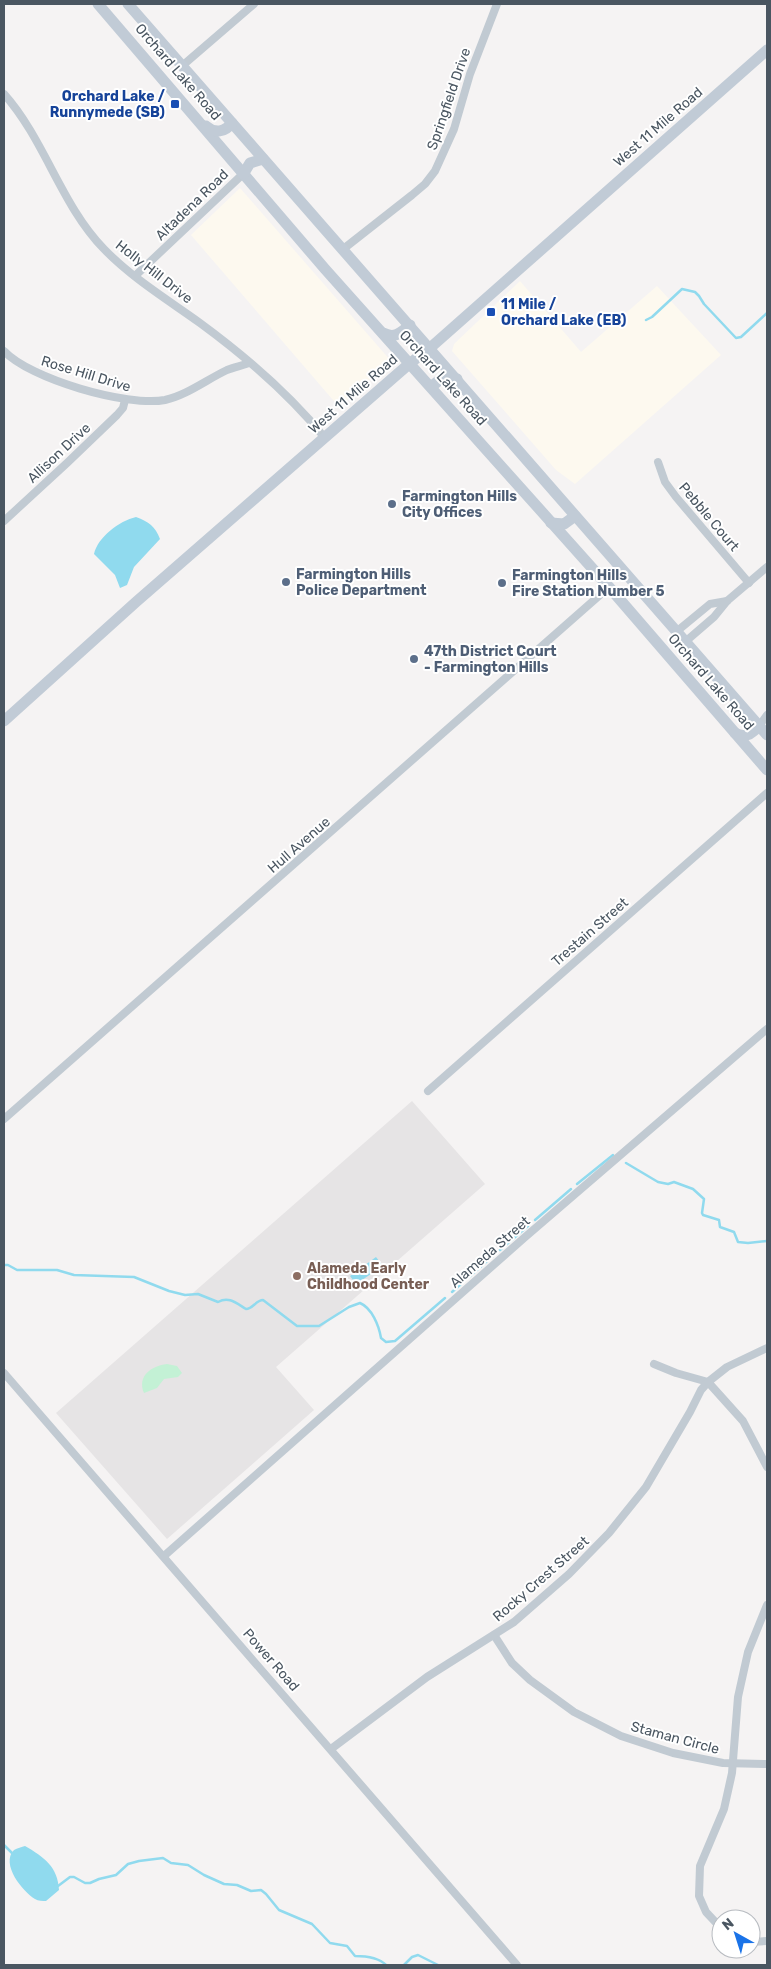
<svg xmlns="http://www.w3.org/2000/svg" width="771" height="1969" font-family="Rubik,sans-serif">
  <rect width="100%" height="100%" fill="#f5f3f3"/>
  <g fill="#fdf9ef">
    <path d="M240,188L391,361L339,407L191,235Z"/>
    <path d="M520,281L581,352L657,286L721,355L575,484L556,470L452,351L454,344Z"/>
  </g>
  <path fill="#e6e4e5" d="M412,1101L485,1184L276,1367L314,1410L167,1539L56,1413Z"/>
  <path fill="#c3f1d5" d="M167,1364L177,1366L182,1373L178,1377L164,1379L157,1388L144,1393C137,1376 151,1366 167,1364Z"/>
  <g fill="#90daee">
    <path d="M136,517C149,522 155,526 160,539L134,567L127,585L120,588L115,575L94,554C98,537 119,521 136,517Z"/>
    <path d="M376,1257L383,1266L356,1284L350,1276Z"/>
    <path d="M25,1846C44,1857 58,1867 59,1890L46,1901C43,1901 38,1901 35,1899C23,1892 0,1864 14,1850C17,1848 22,1847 25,1846Z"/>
  </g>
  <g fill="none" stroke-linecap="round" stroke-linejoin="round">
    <g stroke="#90daee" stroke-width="2.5">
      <path d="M646,320L652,317L682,289L695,292L699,296L704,304L736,338L741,337L767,313"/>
      <path d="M626,1163L658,1182L668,1184L674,1182L693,1189L704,1199L702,1213L703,1215L719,1220L720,1227L734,1232L738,1242L748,1243L767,1241"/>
      <path d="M577,1184L613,1155"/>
      <path d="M535,1220L571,1189"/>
      <path d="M500,1250L528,1226"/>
      <path d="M4,1265H8L17,1270H57L74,1275L134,1277L169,1291L185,1295L198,1294L218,1302C229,1296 236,1303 246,1309C253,1309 256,1300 263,1300L297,1326H319L349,1307L360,1303C372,1308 379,1326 381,1338L386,1342L395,1341L445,1298"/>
      <path d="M469,1277L495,1254"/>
      <path d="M452,1292L461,1284"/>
      <path d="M4,1845L13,1854"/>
      <path d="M55,1884L58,1886L70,1877H74L85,1883H90L99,1879L116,1875L128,1864L139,1861L163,1858L171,1863L188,1865L204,1875L224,1884L237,1885L251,1891L261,1890L266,1894L279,1910L312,1924L330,1943L347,1946L355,1956C366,1956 378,1957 386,1965"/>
      <path d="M404,1965L412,1957L418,1955L438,1965"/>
    </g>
    <g stroke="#c1cad2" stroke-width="8">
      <path d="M182,66L254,4"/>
      <path d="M4,94C45,140 61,205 104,249C132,278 168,300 200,323C245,356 290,395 325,438"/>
      <path d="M342,250L412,195L425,184L435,171L454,129L470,74L497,4"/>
      <path d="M135,276L244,173"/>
      <path d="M4,351C30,379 127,407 165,400C187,395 206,380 227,370C234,367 241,366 249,363"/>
      <path d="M658,462L665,482L676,497L749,583"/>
      <path d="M4,521L67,463L117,415L123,408L125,400"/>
      <path d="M676,632L710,604L727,601"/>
      <path d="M685,642L714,617L727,601L767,567"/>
      <path d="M759,726L767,715"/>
      <path d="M428,1091L767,793"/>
      <path d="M4,1119L609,587"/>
      <path d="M654,1364L676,1373L708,1382L743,1421L767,1467"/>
      <path d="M4,1373L517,1965"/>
      <path d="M164,1556L524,1238L767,1029"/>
      <path d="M494,1635L512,1663L530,1680L574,1712L621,1736L673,1753L723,1763L767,1764"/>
      <path d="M331,1749L427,1677L514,1622L569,1574L609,1533L646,1487L690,1412L701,1390L708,1382L727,1367L767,1348"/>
      <path d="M721,1928L706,1912L699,1896L700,1866L724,1809L732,1773L738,1697L748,1652L767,1605"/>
      <path d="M751,1942L767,1941"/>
    </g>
    <g stroke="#c1cbd6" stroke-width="11">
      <path d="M98,4L325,269L609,587L767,770"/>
      <path d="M128,4L767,735"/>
      <path d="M206,126C215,134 225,132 232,123"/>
      <path d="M244,173L250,163L263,159"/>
      <path d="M383,333C395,339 400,333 410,325"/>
      <path d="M432,387C439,378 446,377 457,379"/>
      <path d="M551,523L564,524L575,516"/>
      <path d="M4,721L136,602L409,364L430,348L767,50"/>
      <path d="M735,733C745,739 751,734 759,726"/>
    </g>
  </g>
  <g fill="#1a4fb4" stroke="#fff" stroke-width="2">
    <rect x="170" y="99" width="10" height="10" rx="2.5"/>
    <rect x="486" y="307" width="10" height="10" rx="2.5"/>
  </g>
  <g fill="#5c6f8a" stroke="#fff" stroke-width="2">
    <circle cx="392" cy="504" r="5"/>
    <circle cx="286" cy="582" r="5"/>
    <circle cx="502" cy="583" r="5"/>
    <circle cx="414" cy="659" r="5"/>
  </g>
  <circle fill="#8d6e63" stroke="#fff" stroke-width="2" cx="297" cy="1276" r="5"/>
  <g text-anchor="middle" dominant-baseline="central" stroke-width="4" stroke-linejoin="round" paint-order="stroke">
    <g font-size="14" fill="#4a5661" stroke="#fff">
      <text transform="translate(178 72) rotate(49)">Orchard Lake Road</text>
      <text transform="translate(449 99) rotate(-71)">Springfield Drive</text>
      <text transform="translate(658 127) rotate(-41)">West 11 Mile Road</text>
      <text transform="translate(192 205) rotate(-44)">Altadena Road</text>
      <text transform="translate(154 272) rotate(38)">Holly Hill Drive</text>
      <text transform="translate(86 374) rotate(17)">Rose Hill Drive</text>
      <text transform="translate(443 378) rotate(48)">Orchard Lake Road</text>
      <text transform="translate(353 394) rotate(-41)">West 11 Mile Road</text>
      <text transform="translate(59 453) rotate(-43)">Allison Drive</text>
      <text transform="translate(709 517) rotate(50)">Pebble Court</text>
      <text transform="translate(711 682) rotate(49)">Orchard Lake Road</text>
      <text transform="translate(299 845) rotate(-41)">Hull Avenue</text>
      <text transform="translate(590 932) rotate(-41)">Trestain Street</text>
      <text transform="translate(490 1252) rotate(-41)">Alameda Street</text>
      <text transform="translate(541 1579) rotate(-41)">Rocky Crest Street</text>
      <text transform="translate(271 1660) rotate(49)">Power Road</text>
      <text transform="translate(675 1738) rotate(15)">Staman Circle</text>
    </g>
    <g font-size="14" font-weight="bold" fill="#164399" stroke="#fff" text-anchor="end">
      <text x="165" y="96">Orchard Lake /<tspan x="165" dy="16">Runnymede (SB)</tspan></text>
      <text x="501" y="304" text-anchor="start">11 Mile /<tspan x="501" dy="16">Orchard Lake (EB)</tspan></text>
    </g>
    <g font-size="14" font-weight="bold" fill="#4e5e75" stroke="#fff" text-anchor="start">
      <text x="402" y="496">Farmington Hills<tspan x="402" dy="16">City Offices</tspan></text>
      <text x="296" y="574">Farmington Hills<tspan x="296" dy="16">Police Department</tspan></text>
      <text x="512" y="575">Farmington Hills<tspan x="512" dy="16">Fire Station Number 5</tspan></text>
      <text x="424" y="651">47th District Court<tspan x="424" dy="16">- Farmington Hills</tspan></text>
    </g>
    <g font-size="14" font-weight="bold" fill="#785e54" stroke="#fff" text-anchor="start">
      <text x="307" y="1268">Alameda Early<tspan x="307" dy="16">Childhood Center</tspan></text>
    </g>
  </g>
  <rect width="771" height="1969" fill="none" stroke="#4a5661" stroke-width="10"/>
  <g transform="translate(736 1934) rotate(321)"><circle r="24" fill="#ffffff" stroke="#b7bbc0"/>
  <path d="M0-4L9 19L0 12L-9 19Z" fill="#1a73e8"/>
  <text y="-8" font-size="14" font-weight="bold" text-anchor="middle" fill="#4a5661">N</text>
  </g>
</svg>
